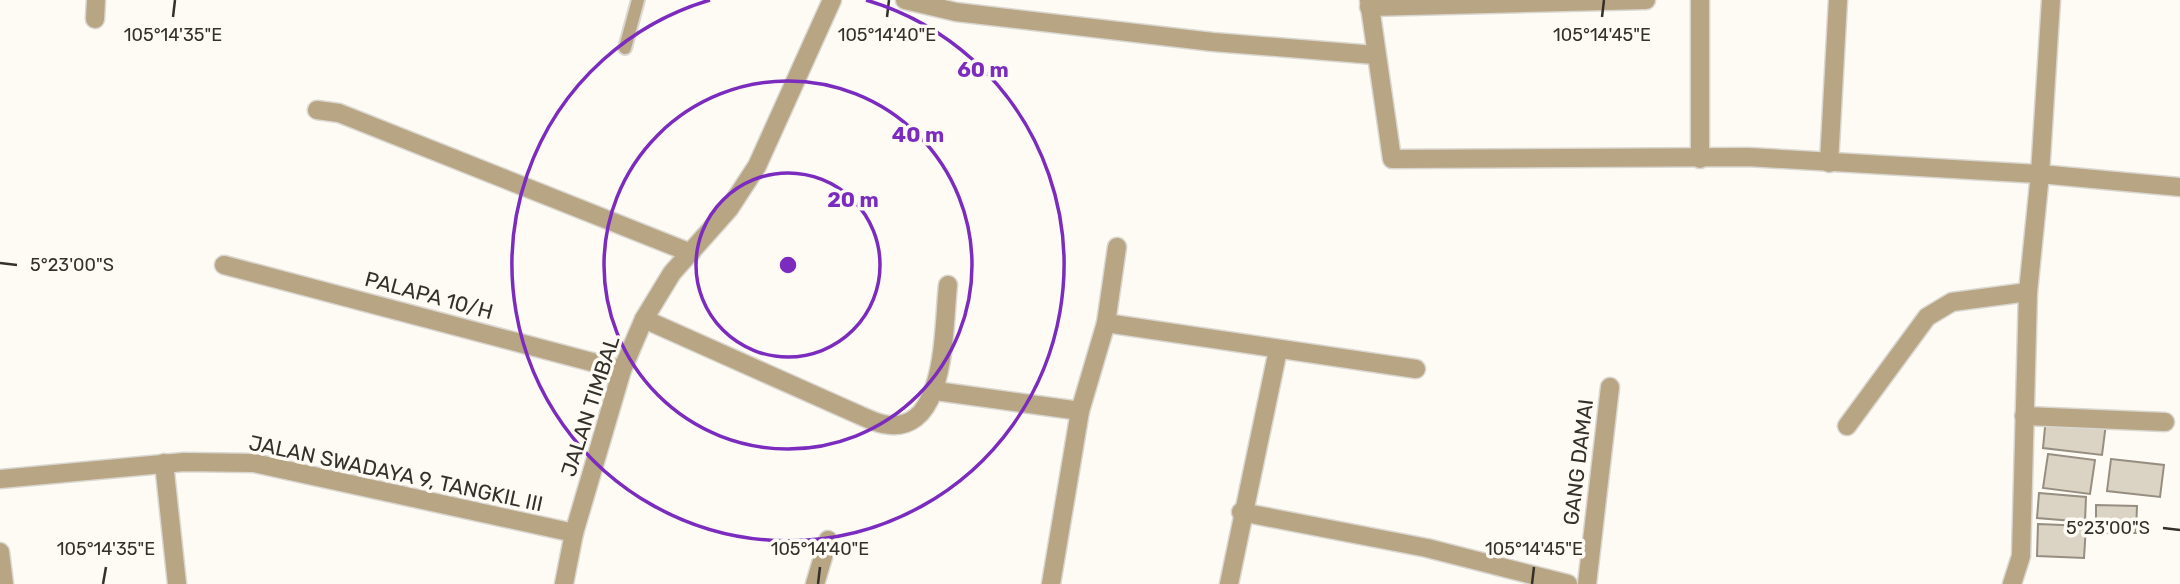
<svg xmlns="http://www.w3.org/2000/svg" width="2180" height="584" font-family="Rubik,sans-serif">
  <rect width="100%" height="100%" fill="#fefbf5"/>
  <g fill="#dbd3c4" stroke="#968e81" stroke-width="2">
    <path d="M2046,417L2106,424L2102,455L2043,448Z"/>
    <path d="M2048,454L2095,460L2090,494L2043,488Z"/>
    <path d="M2111,459L2164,465L2160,497L2107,491Z"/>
    <path d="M2039,493L2086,497L2085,522L2037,518Z"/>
    <path d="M2096,505L2137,506L2136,533H2096Z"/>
    <path d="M2038,524L2086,526L2084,558L2037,556Z"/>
  </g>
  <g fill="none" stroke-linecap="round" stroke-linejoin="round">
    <g stroke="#dad7d1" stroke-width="16">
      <path id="service" d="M625,48L638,0"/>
    </g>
    <g stroke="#dad7d1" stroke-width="21">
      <g id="minor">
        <path d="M905,0L956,12L1213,42L1375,55"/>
        <path d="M1369,0L1392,159L1748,157L2040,174L2180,187"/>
        <path d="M1369,7L1646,0"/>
        <path d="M95,19L96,0"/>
        <path d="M317,110L339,113L691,253"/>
        <path d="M1700,159V0"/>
        <path d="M1829,163L1838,0"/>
        <path d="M224,265L622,370"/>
        <path d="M644,319L857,414C866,418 874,422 883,424C948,438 943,325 948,285"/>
        <path d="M1106,323L1416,369"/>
        <path d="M936,391L1080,411"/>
        <path d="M2024,416L2165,422"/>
        <path d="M1847,426L1927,317L1952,302L2028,292"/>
        <path d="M164,463L177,584"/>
        <path d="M0,479L184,462L254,463L574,533"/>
        <path d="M1241,512L1427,548L1568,584"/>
        <path d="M0,552L4,584"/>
        <path d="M564,584L574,533L622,370L644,319L672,273L729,209L757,166L832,0"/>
        <path d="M815,584L828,540"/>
        <path d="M1051,584L1080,411L1106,323L1117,247"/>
        <path d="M1229,584L1278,350"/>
        <path d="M1587,584L1610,387"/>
        <path d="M2012,584L2021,556L2028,292L2040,174L2051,0"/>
      </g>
    </g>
    <use href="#service" stroke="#b8a584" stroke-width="12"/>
    <use href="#minor" stroke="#b8a584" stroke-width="18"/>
  </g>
  <path fill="none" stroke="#34312b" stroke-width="2.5" d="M173,17L175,0M887,17L889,0M1602,17L1604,0M0,263L17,265M2163,528L2180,530M103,584L106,567M818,584L820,567M1532,584L1534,567"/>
  <g fill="none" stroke="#7b2cbf" stroke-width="3.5">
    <circle cx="788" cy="265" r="92"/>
    <circle cx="788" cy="265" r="184"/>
    <path d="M866 0A276 276 0 1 1 710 0"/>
  </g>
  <g text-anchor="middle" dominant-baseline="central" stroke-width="7" stroke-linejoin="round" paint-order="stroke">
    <g font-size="21" fill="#34312b" stroke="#fefbf5">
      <text transform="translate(429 295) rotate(15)">PALAPA 10/H</text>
      <text transform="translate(590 406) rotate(-72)">JALAN TIMBAL</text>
      <text transform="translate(1578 462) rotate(-83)">GANG DAMAI</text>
      <text transform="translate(396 473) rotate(12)">JALAN SWADAYA 9, TANGKIL III</text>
    </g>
  </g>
  <g font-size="18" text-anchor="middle" fill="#34312b" stroke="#fefbf5" stroke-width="7" stroke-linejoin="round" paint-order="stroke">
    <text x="173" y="41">105°14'35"E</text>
    <text x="887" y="41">105°14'40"E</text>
    <text x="1602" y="41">105°14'45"E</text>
    <text x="72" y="271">5°23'00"S</text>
    <text x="2108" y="534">5°23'00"S</text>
    <text x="106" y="555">105°14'35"E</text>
    <text x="820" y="555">105°14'40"E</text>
    <text x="1534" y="555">105°14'45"E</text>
  </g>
  <circle cx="788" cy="265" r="10" fill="#7b2cbf" stroke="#fefbf5" stroke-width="3.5"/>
  <g font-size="21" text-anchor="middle" font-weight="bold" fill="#7b2cbf" stroke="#fefbf5" stroke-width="7" stroke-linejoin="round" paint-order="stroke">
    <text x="983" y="77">60 m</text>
    <text x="918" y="142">40 m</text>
    <text x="853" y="207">20 m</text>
  </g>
</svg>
